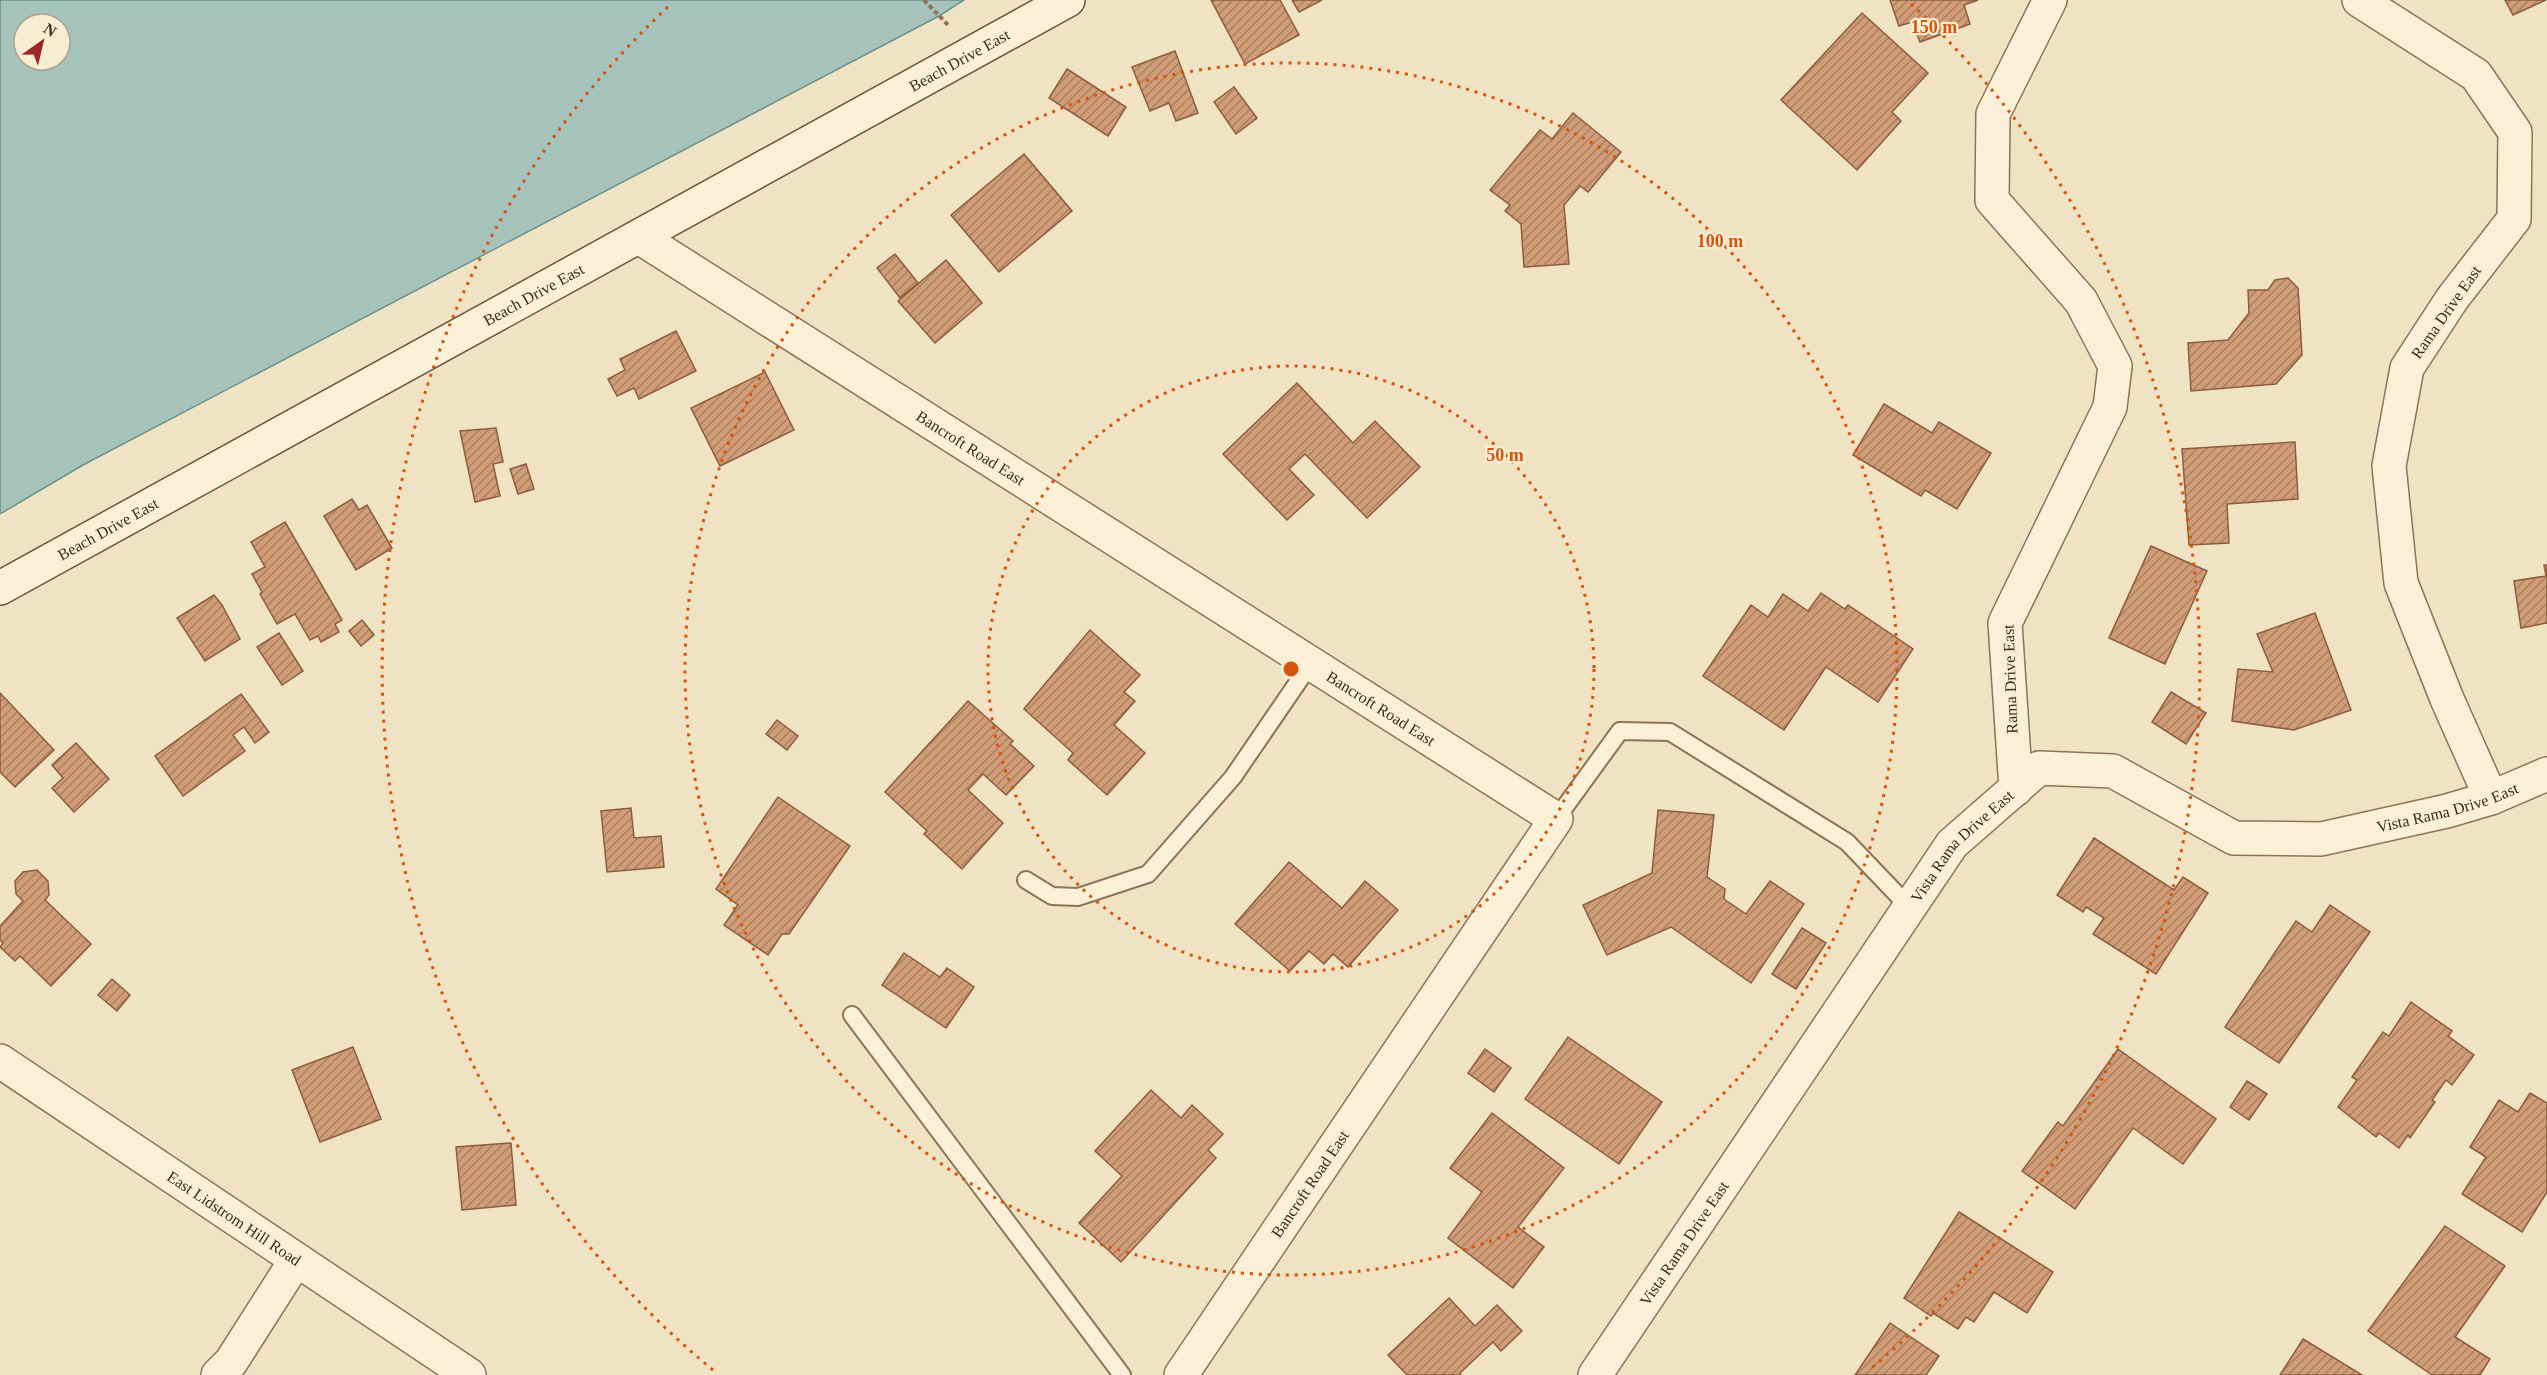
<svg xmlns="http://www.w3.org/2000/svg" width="2547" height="1375" font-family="Georgia,serif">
  <defs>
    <pattern id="building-hatch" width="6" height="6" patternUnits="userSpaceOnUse" patternTransform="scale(1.5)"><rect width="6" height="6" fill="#d09d77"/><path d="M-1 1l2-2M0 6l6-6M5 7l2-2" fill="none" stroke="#aa8061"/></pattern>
  </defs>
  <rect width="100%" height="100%" fill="#f0e3c3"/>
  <path fill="#a5c3bb" stroke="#6b9289" stroke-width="1.5" fill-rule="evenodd" d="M0,0H964L939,16L83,465L0,514ZM24,24H60V60H24Z"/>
  <g fill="url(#building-hatch)" stroke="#8c5d3d" stroke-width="1.5">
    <path d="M1211,0H1280L1299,35L1245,64Z"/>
    <path d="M1292,0H1322L1299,12Z"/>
    <path d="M1890,0H1978L1964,5L1970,24L1920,42L1912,22L1899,26Z"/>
    <path d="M2505,0H2546L2513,15Z"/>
    <path d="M1862,13L1928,73L1892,112L1901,121L1857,170L1781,100Z"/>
    <path d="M1175,51L1198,113L1176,121L1169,103L1150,111L1132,67Z"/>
    <path d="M1067,69L1126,107L1108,136L1049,98Z"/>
    <path d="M1234,87L1257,118L1236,134L1214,102Z"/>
    <path d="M1573,113L1621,152L1588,192L1580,186L1564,205L1569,264L1524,267L1521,224L1505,211L1510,205L1490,190L1540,130L1552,139Z"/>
    <path d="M1024,154L1072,211L999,272L951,215Z"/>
    <path d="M895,254L918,283L900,298L877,268Z"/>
    <path d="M946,260L982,303L935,343L898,301Z"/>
    <path d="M2288,278L2298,288L2302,355L2276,384L2191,391L2188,343L2228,340L2249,313L2248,290H2268L2275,280Z"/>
    <path d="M676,331L696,371L639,399L634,388L617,396L608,379L625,370L620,359Z"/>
    <path d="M765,372L794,430L720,466L691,408Z"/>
    <path d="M1297,383L1353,443L1375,421L1420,467L1367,518L1305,454L1289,469L1314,495L1287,520L1223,454Z"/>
    <path d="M1884,404L1932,433L1939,422L1991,453L1957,509L1925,490L1921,496L1853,455Z"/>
    <path d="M496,428L503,462L493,464L500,496L475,502L460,431Z"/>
    <path d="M2295,442L2298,499L2227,504L2229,543L2189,545L2182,449Z"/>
    <path d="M526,464L534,489L518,494L510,469Z"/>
    <path d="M352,499L359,510L367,505L392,548L356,570L324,516Z"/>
    <path d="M285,522L342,620L335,624L339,632L321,642L318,636L310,640L295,614L277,624L260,594L262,592L252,574L265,567L251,542Z"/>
    <path d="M2151,546L2207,571L2165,664L2109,638Z"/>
    <path d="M2544,565H2547V623L2521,628L2514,581L2546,576Z"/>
    <path d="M1821,593L1845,609L1848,605L1913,649L1878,702L1826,667L1784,730L1703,676L1751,605L1768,617L1783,594L1808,611Z"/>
    <path d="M214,595L222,605L240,639L205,661L177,618Z"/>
    <path d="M2315,613L2351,710L2294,730L2232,721L2238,669L2273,672L2257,634Z"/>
    <path d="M362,620L374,635L361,646L349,631Z"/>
    <path d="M1090,630L1140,675L1124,692L1135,701L1114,725L1145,753L1107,795L1068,760L1073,753L1024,709Z"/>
    <path d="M279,633L303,671L282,685L257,647Z"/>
    <path d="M2171,692L2206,713L2186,744L2152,722Z"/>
    <path d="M0,693L54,750L15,787L0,772Z"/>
    <path d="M241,694L269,732L255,743L244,727L233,735L245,751L183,796L155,756Z"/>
    <path d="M968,701L1013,741L1010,744L1034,766L1006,795L983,774L968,790L1003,823L962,869L924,834L927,831L885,792Z"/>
    <path d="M777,720L798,736L787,750L766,734Z"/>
    <path d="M76,743L109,779L74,812L52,788L63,778L52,765Z"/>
    <path d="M778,797L850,846L789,934H782L768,955L724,925L738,905L716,889Z"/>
    <path d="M631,808L634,838L661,836L664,867L607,872L601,811Z"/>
    <path d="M1658,810L1714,815L1707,877L1725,889L1724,899L1746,914L1770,881L1804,904L1751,983L1671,927L1607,955L1583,905L1652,873Z"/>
    <path d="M2094,838L2174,890L2183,877L2208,893L2156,974L2093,934L2104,918L2086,907L2083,912L2057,895Z"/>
    <path d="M1289,862L1342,908L1365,881L1398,910L1348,967L1333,954L1324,964L1309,951L1290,971L1235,924Z"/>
    <path d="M37,870L48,881L49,895L45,900L91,944L51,986L20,956L15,961L0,947L3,943L0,940V926L23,901L16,894L15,881L23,872Z"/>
    <path d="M2330,905L2370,932L2279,1063L2225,1027L2296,921L2312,932Z"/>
    <path d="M1802,928L1826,943L1796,989L1772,974Z"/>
    <path d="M904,953L940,977L947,968L974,987L946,1028L882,985Z"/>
    <path d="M112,979L130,995L117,1011L98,995Z"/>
    <path d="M2411,1002L2452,1031L2448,1036L2474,1055L2452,1085L2446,1080L2432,1100L2435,1102L2410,1138L2408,1135L2399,1148L2379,1133L2376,1137L2338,1107L2357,1080L2352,1077L2383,1032L2389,1036Z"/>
    <path d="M1568,1037L1662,1102L1619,1164L1525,1099Z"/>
    <path d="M353,1047L381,1119L320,1142L292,1070Z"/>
    <path d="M1485,1049L1511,1068L1494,1092L1468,1073Z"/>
    <path d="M2118,1049L2216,1119L2183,1164L2133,1128L2075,1209L2022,1171L2058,1122L2063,1126Z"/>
    <path d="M2247,1081L2267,1094L2249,1120L2230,1107Z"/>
    <path d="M1151,1090L1181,1118L1192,1105L1223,1134L1208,1150L1216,1158L1121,1262L1079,1223L1122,1176L1095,1151Z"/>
    <path d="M2530,1093L2547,1103V1192L2522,1232L2462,1194L2486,1157L2470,1147L2499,1100L2518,1112Z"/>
    <path d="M1492,1113L1564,1168L1518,1227L1544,1247L1513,1288L1448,1238L1482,1192L1450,1168Z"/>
    <path d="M511,1143L516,1205L462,1210L456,1147Z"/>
    <path d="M1959,1212L2053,1272L2027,1313L1994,1292L1974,1322L1966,1317L1958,1329L1933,1313L1931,1316L1904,1298Z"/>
    <path d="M2445,1226L2505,1266L2455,1337L2490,1359L2480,1375H2432L2368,1331Z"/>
    <path d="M1449,1298L1475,1326L1497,1305L1522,1331L1501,1351L1493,1342L1460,1373L1461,1375H1407L1388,1355Z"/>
    <path d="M1890,1323L1939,1356L1926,1375H1855Z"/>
    <path d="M2303,1339L2362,1375H2280Z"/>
  </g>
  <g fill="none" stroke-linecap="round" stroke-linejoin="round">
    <g stroke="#8c7459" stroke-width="20">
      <g id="lane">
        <path d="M1556,819L1620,731L1670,732L1847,842L1909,907"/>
        <path d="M1026,880L1052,896L1078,897L1148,874L1233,777L1311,663"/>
        <path d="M852,1015L1122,1375"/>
      </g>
    </g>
    <g stroke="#8c7459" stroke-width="36">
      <g id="street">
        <path d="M2359,0L2476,75L2515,132L2514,219L2452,299L2407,368L2389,466L2401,583L2447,699L2491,798"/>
        <path id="s1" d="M639,237L1556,819L1181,1375"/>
        <path d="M2016,789L2005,623L2110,407L2115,366L2081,301L1992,200L1993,114L2050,0"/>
        <path id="s2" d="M0,1061L469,1375"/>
        <path d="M218,1375L231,1362L296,1260"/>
        <path id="s3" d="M1595,1375L1952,844L2039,768L2113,771L2234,838L2321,839L2447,811L2491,798L2547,774"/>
      </g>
    </g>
    <g stroke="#6d553c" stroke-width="36">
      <g id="secondary">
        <path id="s4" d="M0,588L1068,0"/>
      </g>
    </g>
    <path stroke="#8c7459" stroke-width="4" stroke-dasharray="4.5 3" stroke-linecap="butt" d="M924,0L948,25"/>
    <use href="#lane" stroke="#faf0d7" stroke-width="16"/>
    <use href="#street" stroke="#faf0d7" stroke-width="33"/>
    <use href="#secondary" stroke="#faf0d7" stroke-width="33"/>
  </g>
  <g fill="none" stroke="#d7540e" stroke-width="3" stroke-dasharray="3 6">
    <circle cx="1291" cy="669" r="303"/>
    <circle cx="1291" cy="669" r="606"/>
    <path d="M713 1370A909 909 0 0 1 671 4M1911 4A909 909 0 0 1 1869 1370"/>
  </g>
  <g text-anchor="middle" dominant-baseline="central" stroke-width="4.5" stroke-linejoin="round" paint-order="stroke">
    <g font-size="16" fill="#3b2c1d" stroke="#f7edd3">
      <text stroke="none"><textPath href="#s4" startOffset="1095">Beach Drive East</textPath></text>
      <text stroke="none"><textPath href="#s4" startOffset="609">Beach Drive East</textPath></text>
      <text transform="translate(2446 312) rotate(-55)">Rama Drive East</text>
      <text stroke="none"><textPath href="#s1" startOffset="393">Bancroft Road East</textPath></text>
      <text stroke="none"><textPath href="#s4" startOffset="123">Beach Drive East</textPath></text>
      <text transform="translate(2010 679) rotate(-92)">Rama Drive East</text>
      <text stroke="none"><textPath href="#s1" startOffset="879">Bancroft Road East</textPath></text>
      <text stroke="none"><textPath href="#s3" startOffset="1185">Vista Rama Drive East</textPath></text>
      <text stroke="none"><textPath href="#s3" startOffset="645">Vista Rama Drive East</textPath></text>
      <text transform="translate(1310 1184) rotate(-56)">Bancroft Road East</text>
      <text stroke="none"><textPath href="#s2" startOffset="282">East Lidstrom Hill Road</textPath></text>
      <text stroke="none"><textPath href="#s3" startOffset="159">Vista Rama Drive East</textPath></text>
    </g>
  </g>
  <circle cx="1291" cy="669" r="9" fill="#d7540e" stroke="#f7edd3" stroke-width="3"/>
  <g font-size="18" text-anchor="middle" font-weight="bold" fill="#d7540e" stroke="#f7edd3" stroke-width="4.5" stroke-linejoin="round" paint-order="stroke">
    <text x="1934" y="33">150 m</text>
    <text x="1720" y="247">100 m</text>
    <text x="1505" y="461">50 m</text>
  </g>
  <g transform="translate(42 42) rotate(34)"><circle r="28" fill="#f7edd3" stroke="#aca08a" stroke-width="1.5"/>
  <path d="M0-4.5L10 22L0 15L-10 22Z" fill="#9e2625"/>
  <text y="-9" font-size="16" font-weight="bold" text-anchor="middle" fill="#3b2c1d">N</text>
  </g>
</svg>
